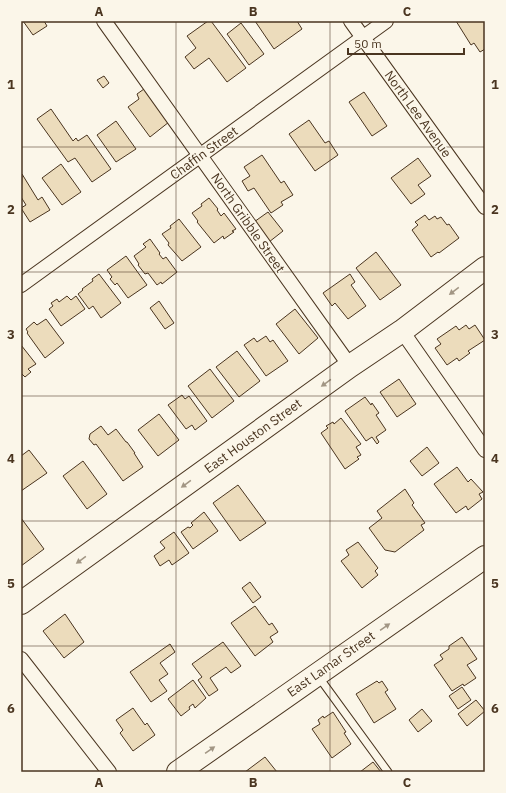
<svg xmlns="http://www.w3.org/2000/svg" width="506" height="793" font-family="'IBM Plex Sans',sans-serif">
  <rect width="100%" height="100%" fill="#fbf6e9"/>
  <g fill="#ecdcbc" stroke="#4a3520">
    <path d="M23,21H44L47,26L33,35Z"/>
    <path d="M208,21H211L246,68L227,82L209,58L194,69L185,57L196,48L187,36Z"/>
    <path d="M255,21H297L302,29L274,49Z"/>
    <path d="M456,21H484L485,22V49L480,52L474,43L471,45Z"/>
    <path d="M241,23L264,54L249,65L227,34Z"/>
    <path d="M104,76L109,83L103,88L97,80Z"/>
    <path d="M144,89L169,122L150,137L128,107L139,99L137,94Z"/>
    <path d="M364,92L387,126L372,136L349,102Z"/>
    <path d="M51,109L73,141L76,138L78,141L87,135L111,169L92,182L75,158L68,162L37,119Z"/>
    <path d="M309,120L325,143L329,141L338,155L315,171L289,134Z"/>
    <path d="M116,121L136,149L116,162L97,135Z"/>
    <path d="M262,155L281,183L284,181L293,195L281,202L283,205L271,213L254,188L248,191L242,181L250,176L244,167Z"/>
    <path d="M418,158L431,176L418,185L425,194L411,204L391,178Z"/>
    <path d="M61,164L81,192L62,205L42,178Z"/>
    <path d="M22,174L38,200L42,197L50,210L30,222L21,208L26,205L21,197Z"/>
    <path d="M209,198L218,209L217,210L221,216L224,213L236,229L232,231L234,232L224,239L223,236L214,243L197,222L198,221L192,213L202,206L201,204Z"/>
    <path d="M268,212L283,231L269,242L254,222Z"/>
    <path d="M425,215L429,220L435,216L437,219L441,217L447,225L449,224L459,238L439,253L438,252L431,257L412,230L418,225L415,222Z"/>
    <path d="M179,219L201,247L182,261L168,245L169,243L162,234L171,228L170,226Z"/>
    <path d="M150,239L160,253L159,254L163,259L166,257L177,272L162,284L161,282L157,285L148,273L145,274L138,265L139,264L134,256L146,247L143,244Z"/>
    <path d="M376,252L401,285L380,300L356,268Z"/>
    <path d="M126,256L147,285L128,298L117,283L115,285L110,279L112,277L107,270Z"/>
    <path d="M99,274L121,303L101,318L93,306L89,309L78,294L83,290L82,289L93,281L92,279Z"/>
    <path d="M350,274L355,282L351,285L366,306L348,319L335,303L332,306L323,293Z"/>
    <path d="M67,296L71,300L76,296L85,309L61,326L49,309L53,306L51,303L57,299L59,302Z"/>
    <path d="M159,301L174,323L165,329L150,308Z"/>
    <path d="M295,309L318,338L299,354L276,324Z"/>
    <path d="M46,319L64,343L45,358L27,333L28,332L26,329L34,322L37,325Z"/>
    <path d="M466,325L469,329L475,325L485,340L468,351L470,353L459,361L457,358L447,365L435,348L441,344L437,339L456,326L459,330Z"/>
    <path d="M266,336L270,342L273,340L288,361L266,376L244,345L254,338L257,342Z"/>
    <path d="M21,345L36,364L28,369L31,372L25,377L22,374L21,375Z"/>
    <path d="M237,351L260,381L239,397L216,367Z"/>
    <path d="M210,369L234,401L212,418L188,386Z"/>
    <path d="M399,379L416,404L397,417L380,392Z"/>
    <path d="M182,395L185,399L189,396L207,421L195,430L192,425L186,429L168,405Z"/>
    <path d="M365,397L371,405L372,403L379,413L376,415L386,430L376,437L379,442L377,444L372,437L366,441L345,411Z"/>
    <path d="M159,414L179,440L158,456L138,430Z"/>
    <path d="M341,418L361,444L356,447L361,455L357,457L359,459L345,469L321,433L328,428L326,426L333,422L334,424Z"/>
    <path d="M101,426L108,435L116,429L126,442H127L135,453H134L143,467L123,481L96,444L94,445L89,439L90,434Z"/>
    <path d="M427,447L439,463L422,476L410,461Z"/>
    <path d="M29,450L47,473L21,491V456Z"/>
    <path d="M83,461L107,494L87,509L63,476Z"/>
    <path d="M457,467L468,482L471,479L483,492L479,494L482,499L468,510L466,506L456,513L434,484Z"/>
    <path d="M238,485L266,523L240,541L213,503Z"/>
    <path d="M405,489L414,503L412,505L425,523L421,525L424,530L395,552L385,550L369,528L382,518L377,511Z"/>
    <path d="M204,512L218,531L193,549L181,532L188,527L190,528L193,525L191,523Z"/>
    <path d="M21,518L44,549L21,566Z"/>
    <path d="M174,532L189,553L172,565L169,560L160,566L154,556L165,548L160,542Z"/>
    <path d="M358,542L378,568L375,571L378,575L362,588L341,561L349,555L346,550Z"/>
    <path d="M250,582L261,597L253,603L242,588Z"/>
    <path d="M255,606L269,625L272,623L278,632L270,637L273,642L255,656L231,623Z"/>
    <path d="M65,614L84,642L64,658L43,631Z"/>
    <path d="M462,637L477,659L467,665L476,678L464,686L463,684L452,691L434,665L443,659L440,655L449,649V646Z"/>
    <path d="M223,642L241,666L231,673L226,667L210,678L218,690L209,696L198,680L202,677L192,664Z"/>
    <path d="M170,644L175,652L160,663L168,674L159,680L167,691L151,702L130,672Z"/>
    <path d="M193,680L206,698L195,708L193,704L189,707L190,709L181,716L168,699Z"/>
    <path d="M377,681L379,683L382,681L388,690L385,692L396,709L374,723L356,694Z"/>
    <path d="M462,687L471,700L458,709L449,696Z"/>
    <path d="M476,700L485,711L467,726L458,714Z"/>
    <path d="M133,708L145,725L147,723L155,735L133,751L120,733L123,730L116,720Z"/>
    <path d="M422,709L432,721L418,732L409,720Z"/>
    <path d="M333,712L346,732L344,733L351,744L332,758L312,729L320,724L318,720L323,716L324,718Z"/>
    <path d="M265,757L277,772H245Z"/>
    <path d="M373,762L381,772H360Z"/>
  </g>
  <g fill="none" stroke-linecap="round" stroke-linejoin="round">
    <g stroke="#4a3520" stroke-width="9">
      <path id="lane" d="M318,676L388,772"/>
    </g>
    <g stroke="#4a3520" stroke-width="16">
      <g id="street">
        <path d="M104,21L350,366"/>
        <path d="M351,21L485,207"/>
        <path d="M21,285L386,21"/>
        <path d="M402,331L485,450"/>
        <path d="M21,659L109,772"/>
      </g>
    </g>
    <g stroke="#4a3520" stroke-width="24">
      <g id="primary">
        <path d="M21,603L350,366L402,331L485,268"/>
        <path d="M178,772L485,557"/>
      </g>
    </g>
    <use href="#lane" stroke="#fbf6e9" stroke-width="7"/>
    <use href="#street" stroke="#fbf6e9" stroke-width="14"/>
    <use href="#primary" stroke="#fbf6e9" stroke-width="22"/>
  </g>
  <defs><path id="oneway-solid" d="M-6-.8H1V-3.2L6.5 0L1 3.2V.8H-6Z"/></defs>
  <g fill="#a29684">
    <use href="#oneway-solid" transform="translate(454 291) rotate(143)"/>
    <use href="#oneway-solid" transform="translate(326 383) rotate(144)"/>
    <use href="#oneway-solid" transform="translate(186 484) rotate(144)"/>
    <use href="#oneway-solid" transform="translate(81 560) rotate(144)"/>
    <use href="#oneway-solid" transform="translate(385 627) rotate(-35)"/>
    <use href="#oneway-solid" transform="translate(210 750) rotate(-35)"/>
  </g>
  <path fill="none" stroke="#4a3520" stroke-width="1" stroke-opacity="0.55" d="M176,21V772M330,21V772M21,147H485M21,272H485M21,396H485M21,521H485M21,646H485"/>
  <g text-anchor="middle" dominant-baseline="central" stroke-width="3" stroke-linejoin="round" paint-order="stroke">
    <g font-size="13" fill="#4a3520" stroke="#fbf6e9">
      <text transform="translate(418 114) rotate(54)">North Lee Avenue</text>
      <text transform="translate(204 153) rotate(-36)">Chaffin Street</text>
      <text transform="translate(248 223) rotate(55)">North Gribble Street</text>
      <text transform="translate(253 436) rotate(-36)">East Houston Street</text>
      <text transform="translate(331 664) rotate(-35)">East Lamar Street</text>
    </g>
  </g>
  <rect width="506" height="793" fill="none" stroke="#fbf6e9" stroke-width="44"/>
  <path d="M348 48v6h116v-6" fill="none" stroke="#4a3520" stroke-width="2"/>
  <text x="354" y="48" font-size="12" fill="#4a3520" stroke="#fbf6e9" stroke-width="3" paint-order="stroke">50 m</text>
  <rect x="22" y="22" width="462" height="749" fill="none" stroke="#4a3520" stroke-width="1.5"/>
  <g font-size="13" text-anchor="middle" font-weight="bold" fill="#4a3520">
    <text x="99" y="16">A</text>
    <text x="253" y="16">B</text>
    <text x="407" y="16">C</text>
    <text x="11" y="89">1</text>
    <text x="495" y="89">1</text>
    <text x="11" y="214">2</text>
    <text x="495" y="214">2</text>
    <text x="11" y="339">3</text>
    <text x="495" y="339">3</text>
    <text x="11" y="463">4</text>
    <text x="495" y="463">4</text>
    <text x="11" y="588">5</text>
    <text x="495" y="588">5</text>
    <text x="11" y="713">6</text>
    <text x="495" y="713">6</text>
    <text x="99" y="787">A</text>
    <text x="253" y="787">B</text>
    <text x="407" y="787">C</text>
  </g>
</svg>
